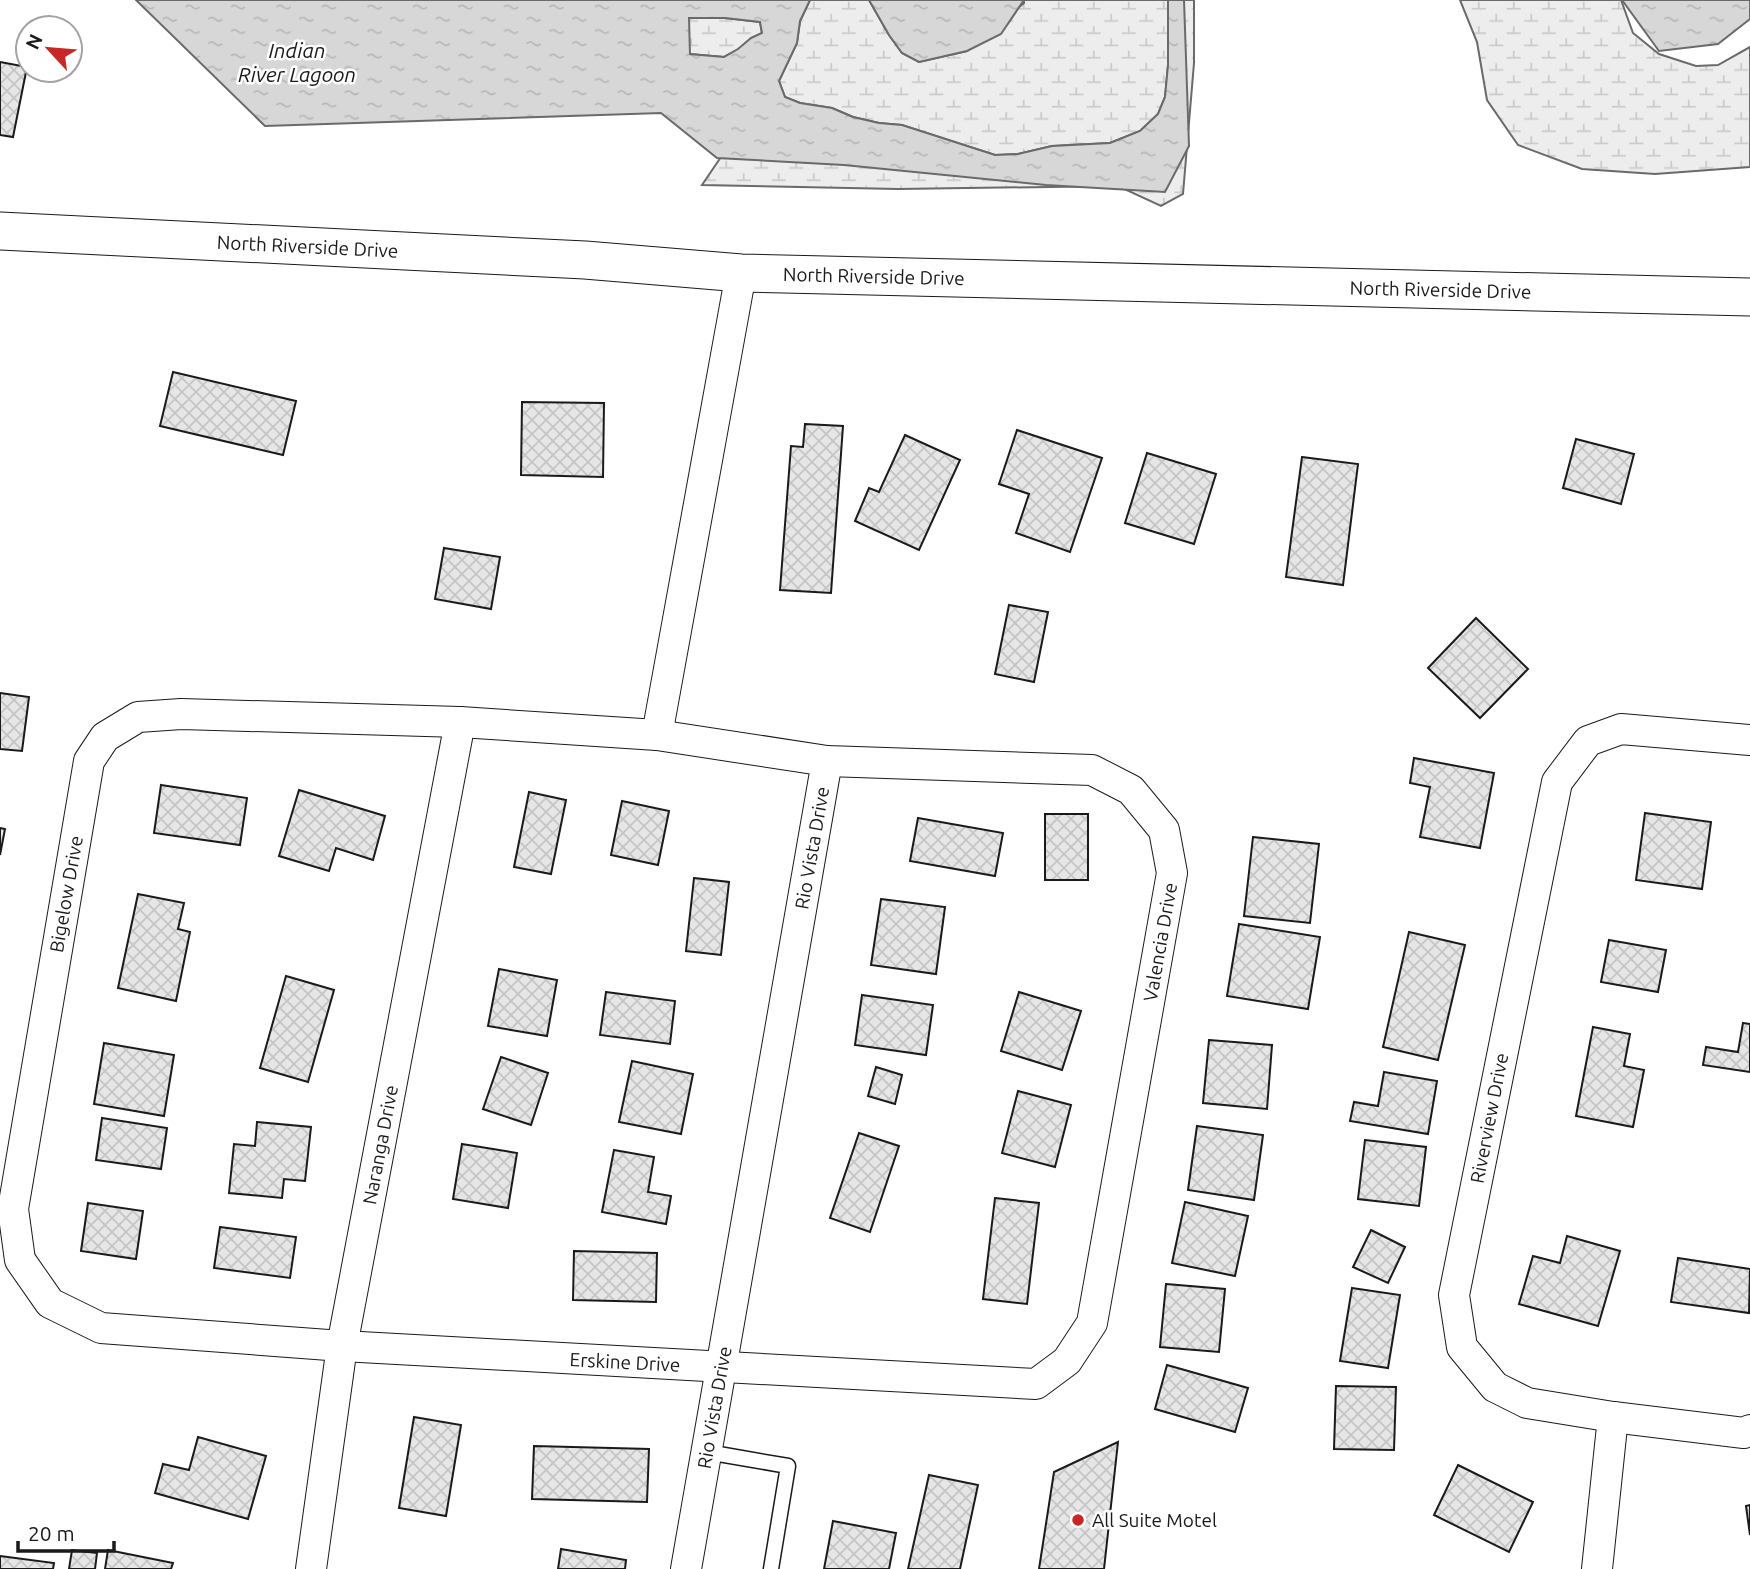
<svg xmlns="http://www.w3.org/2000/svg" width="1750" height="1569" font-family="Ubuntu,sans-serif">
  <defs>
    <pattern id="wetland-marsh" width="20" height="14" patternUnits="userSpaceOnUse" patternTransform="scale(1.75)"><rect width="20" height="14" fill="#ededed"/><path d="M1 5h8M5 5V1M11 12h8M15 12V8" fill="none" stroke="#cbcbcb"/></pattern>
    <pattern id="water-ripples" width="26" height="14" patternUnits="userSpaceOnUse" patternTransform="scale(1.75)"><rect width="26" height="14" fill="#d7d7d7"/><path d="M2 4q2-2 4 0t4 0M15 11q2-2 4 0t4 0" fill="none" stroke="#b8b8b8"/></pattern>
    <pattern id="building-cross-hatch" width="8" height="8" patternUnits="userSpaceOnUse" patternTransform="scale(1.75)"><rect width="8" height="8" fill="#e6e6e6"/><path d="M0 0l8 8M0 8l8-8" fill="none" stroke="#c5c5c5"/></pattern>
  </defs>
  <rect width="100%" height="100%" fill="#fff"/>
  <g fill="url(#wetland-marsh)" stroke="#6a6a6a" stroke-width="2">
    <path d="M810,0H869L889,35L902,53L919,62L967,51L1024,3V0H1168V65L1165,97L1158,114L1140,131L1110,143L1052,146L1018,154L995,155L902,125L879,123L853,117L832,108L800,103L785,97L779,81L797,43L800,21Z"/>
    <path d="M1184,0H1194V63L1183,194L1161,206L1118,186L898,189L702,185L723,154L991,169L1112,157L1172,120Z"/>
    <path d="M1460,0H1621L1633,33L1659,54L1696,66L1718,65L1750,47V167L1655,174L1582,169L1518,145L1487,100L1477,42Z"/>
    <path d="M689,18H725L760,22L762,33L751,38L739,49L724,57L689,54Z"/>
  </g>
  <g fill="url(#water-ripples)" stroke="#6a6a6a" stroke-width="2" fill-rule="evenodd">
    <path d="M136,0H810L800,21L797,43L779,81L785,97L800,103L832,108L853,117L879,123L902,125L995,155L1018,154L1052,146L1110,143L1140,131L1158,114L1165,97L1168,65V0H1184L1189,146L1165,192L1046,185L844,165L717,158L661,113L265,126ZM689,18H725L760,22L762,33L751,38L738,49L724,57L690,54Z"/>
    <path d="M869,0H1024L1001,34L967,51L919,62L902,53L889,35Z"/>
    <path d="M1622,0H1750V19L1718,44L1659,51Z"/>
  </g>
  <g fill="url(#building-cross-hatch)" stroke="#1a1a1a" stroke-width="2">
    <path d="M0,62L27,67L13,137L0,135Z"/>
    <path d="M173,372L296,401L283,455L160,426Z"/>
    <path d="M522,402L604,403L603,477L521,475Z"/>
    <path d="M805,424L843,426L831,593L780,590L791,446L803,447Z"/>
    <path d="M1017,430L1102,458L1070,552L1016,533L1029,494L999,484Z"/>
    <path d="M905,435L960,460L919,550L855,521L869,488L879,492Z"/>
    <path d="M1576,439L1634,454L1621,504L1563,488Z"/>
    <path d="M1147,453L1216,474L1194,544L1125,523Z"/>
    <path d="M1302,457L1358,464L1343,585L1286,577Z"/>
    <path d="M444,548L500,557L491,609L435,599Z"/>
    <path d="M1009,605L1048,612L1034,682L995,674Z"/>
    <path d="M1476,618L1528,669L1480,718L1428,668Z"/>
    <path d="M0,693L29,697L22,751L0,749Z"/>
    <path d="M1414,758L1494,773L1480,848L1420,837L1430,787L1410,783Z"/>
    <path d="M161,785L247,798L240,845L154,833Z"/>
    <path d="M299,790L385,816L373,860L336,848L329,871L279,856Z"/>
    <path d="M529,792L566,800L551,874L514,867Z"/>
    <path d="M622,801L669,811L658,865L611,855Z"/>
    <path d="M1645,813L1711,822L1702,889L1636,880Z"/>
    <rect x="1045" y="814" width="43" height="66"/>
    <path d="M918,818L1003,833L995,876L910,861Z"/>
    <path d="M0,828L5,829L0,855Z"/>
    <path d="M1253,837L1319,844L1310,923L1244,916Z"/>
    <path d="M694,878L729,882L721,955L686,951Z"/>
    <path d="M138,894L184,903L178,929L190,932L176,1001L118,988Z"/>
    <path d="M881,899L945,907L936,974L871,965Z"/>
    <path d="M1239,924L1320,937L1308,1009L1227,996Z"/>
    <path d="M1409,932L1465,945L1438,1060L1383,1047Z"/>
    <path d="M1609,940L1666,950L1658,992L1601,982Z"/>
    <path d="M499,969L557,980L547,1036L488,1026Z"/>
    <path d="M286,976L334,990L308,1082L260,1068Z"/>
    <path d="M606,992L675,1001L670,1044L600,1035Z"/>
    <path d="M1019,992L1081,1011L1062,1070L1001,1051Z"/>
    <path d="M862,995L933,1005L926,1055L855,1045Z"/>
    <path d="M1743,1023L1750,1024V1072L1703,1065L1706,1047L1738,1052Z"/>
    <path d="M1593,1027L1630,1034L1624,1066L1644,1070L1633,1127L1576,1116Z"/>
    <path d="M1209,1040L1272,1045L1267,1109L1203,1103Z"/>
    <path d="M104,1043L174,1055L164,1116L94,1104Z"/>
    <path d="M501,1057L548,1073L531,1125L483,1109Z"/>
    <path d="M632,1061L693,1074L681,1134L619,1122Z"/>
    <path d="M876,1067L902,1075L895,1104L868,1096Z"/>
    <path d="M1384,1072L1437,1081L1428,1134L1350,1121L1354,1102L1378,1106Z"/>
    <path d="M1018,1091L1071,1105L1055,1167L1002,1153Z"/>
    <path d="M102,1118L167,1128L161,1169L96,1160Z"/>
    <path d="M257,1122L311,1127L305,1181L284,1179L282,1198L229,1193L234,1144L255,1146Z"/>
    <path d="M1197,1126L1263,1135L1254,1200L1188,1190Z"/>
    <path d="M859,1133L899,1146L870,1232L830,1218Z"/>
    <path d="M1365,1140L1426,1147L1419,1206L1358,1199Z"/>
    <path d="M462,1144L517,1153L508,1208L453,1199Z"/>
    <path d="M614,1150L654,1157L648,1192L671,1196L666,1224L602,1212Z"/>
    <path d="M995,1198L1039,1203L1027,1304L983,1299Z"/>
    <path d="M1185,1202L1248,1216L1235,1276L1172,1263Z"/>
    <path d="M88,1203L143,1211L136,1259L81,1251Z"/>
    <path d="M220,1227L296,1237L290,1278L214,1268Z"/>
    <path d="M1371,1230L1405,1247L1388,1283L1353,1267Z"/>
    <path d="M1567,1236L1620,1251L1598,1326L1519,1304L1533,1256L1560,1263Z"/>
    <path d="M574,1251L657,1253L656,1302L573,1300Z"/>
    <path d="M1678,1258L1750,1269L1749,1313L1671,1302Z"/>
    <path d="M1166,1284L1225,1289L1219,1352L1160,1347Z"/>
    <path d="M1352,1288L1400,1295L1388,1368L1340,1361Z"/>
    <path d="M1167,1365L1248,1388L1235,1432L1155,1409Z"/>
    <path d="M1336,1386L1396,1387L1394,1450L1334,1449Z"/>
    <path d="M414,1417L461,1425L446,1516L399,1508Z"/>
    <path d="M198,1437L266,1456L248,1519L155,1493L163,1464L189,1470Z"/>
    <path d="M1118,1442L1104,1569H1039L1054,1472Z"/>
    <path d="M534,1446L649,1449L647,1502L532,1499Z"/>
    <path d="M1458,1465L1533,1502L1509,1552L1434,1515Z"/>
    <path d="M929,1475L978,1485L960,1569H908Z"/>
    <path d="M1750,1505V1535L1746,1506Z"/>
    <path d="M833,1521L896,1533L889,1569H824Z"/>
    <path d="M561,1549L626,1560L625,1569H558Z"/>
    <path d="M72,1550L97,1553L95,1569H69Z"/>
    <path d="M108,1550L173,1563L171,1569H105Z"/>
    <path d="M0,1556L54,1563L53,1569H0Z"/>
  </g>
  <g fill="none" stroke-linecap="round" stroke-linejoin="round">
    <g stroke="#1a1a1a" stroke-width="17">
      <path id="service" d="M707,1452L788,1466L771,1569"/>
    </g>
    <g stroke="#1a1a1a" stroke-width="32">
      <g id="minor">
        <path d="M181,714L460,722L657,735L827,761L1092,770L1131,790L1164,830L1172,873L1092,1323L1067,1361L1036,1384L342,1346L101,1328L50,1303L20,1260L13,1209L89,761L105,737L138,717Z"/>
        <path d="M657,735L741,273"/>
        <path d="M1750,740L1621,729L1588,741L1557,782L1454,1295L1462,1347L1495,1387L1527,1403L1613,1417L1744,1433L1750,1430"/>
        <path id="s1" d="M311,1569L342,1346L460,722"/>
        <path id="s2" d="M686,1569L827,761"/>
        <path d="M1597,1569L1613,1417"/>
      </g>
    </g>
    <g stroke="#1a1a1a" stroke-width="39">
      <g id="tertiary">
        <path id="s3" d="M0,231L585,260L741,273L1750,297"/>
      </g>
    </g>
    <use href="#service" stroke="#fff" stroke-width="14"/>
    <use href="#minor" stroke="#fff" stroke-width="30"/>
    <use href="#tertiary" stroke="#fff" stroke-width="37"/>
  </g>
  <circle fill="#c62828" stroke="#fff" stroke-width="2.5" cx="1078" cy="1520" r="7"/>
  <g text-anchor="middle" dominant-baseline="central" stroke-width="5" stroke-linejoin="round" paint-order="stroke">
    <g font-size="19" fill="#1a1a1a" stroke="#fff">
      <text stroke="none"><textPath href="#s3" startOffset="308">North Riverside Drive</textPath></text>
      <text stroke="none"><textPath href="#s3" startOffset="875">North Riverside Drive</textPath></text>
      <text stroke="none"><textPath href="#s3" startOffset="1442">North Riverside Drive</textPath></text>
      <text stroke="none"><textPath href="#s2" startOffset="732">Rio Vista Drive</textPath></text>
      <text transform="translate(66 894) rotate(-80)">Bigelow Drive</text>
      <text transform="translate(1160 942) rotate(-80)">Valencia Drive</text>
      <text transform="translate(1489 1118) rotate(-79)">Riverview Drive</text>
      <text stroke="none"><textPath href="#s1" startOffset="430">Naranga Drive</textPath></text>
      <text transform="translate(625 1362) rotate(3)">Erskine Drive</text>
      <text stroke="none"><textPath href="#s2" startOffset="164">Rio Vista Drive</textPath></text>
    </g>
    <g font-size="19" fill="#1a1a1a" stroke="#fff" text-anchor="start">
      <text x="1092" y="1520">All Suite Motel</text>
    </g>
    <g font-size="21" font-style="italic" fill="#1a1a1a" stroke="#fff">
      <text x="297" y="50">Indian<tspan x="297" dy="24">River Lagoon</tspan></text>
    </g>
  </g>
  <g transform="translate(49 49) rotate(296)"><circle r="33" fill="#ffffff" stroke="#a3a3a3" stroke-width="2"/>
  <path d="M0-5L12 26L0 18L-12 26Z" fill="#c62828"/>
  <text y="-10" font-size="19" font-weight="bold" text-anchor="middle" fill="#1a1a1a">N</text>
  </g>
  <path d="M18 1541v10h96v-10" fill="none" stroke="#1a1a1a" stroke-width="3.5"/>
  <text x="28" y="1541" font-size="21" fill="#1a1a1a" stroke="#ffffff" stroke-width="5" paint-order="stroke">20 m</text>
</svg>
